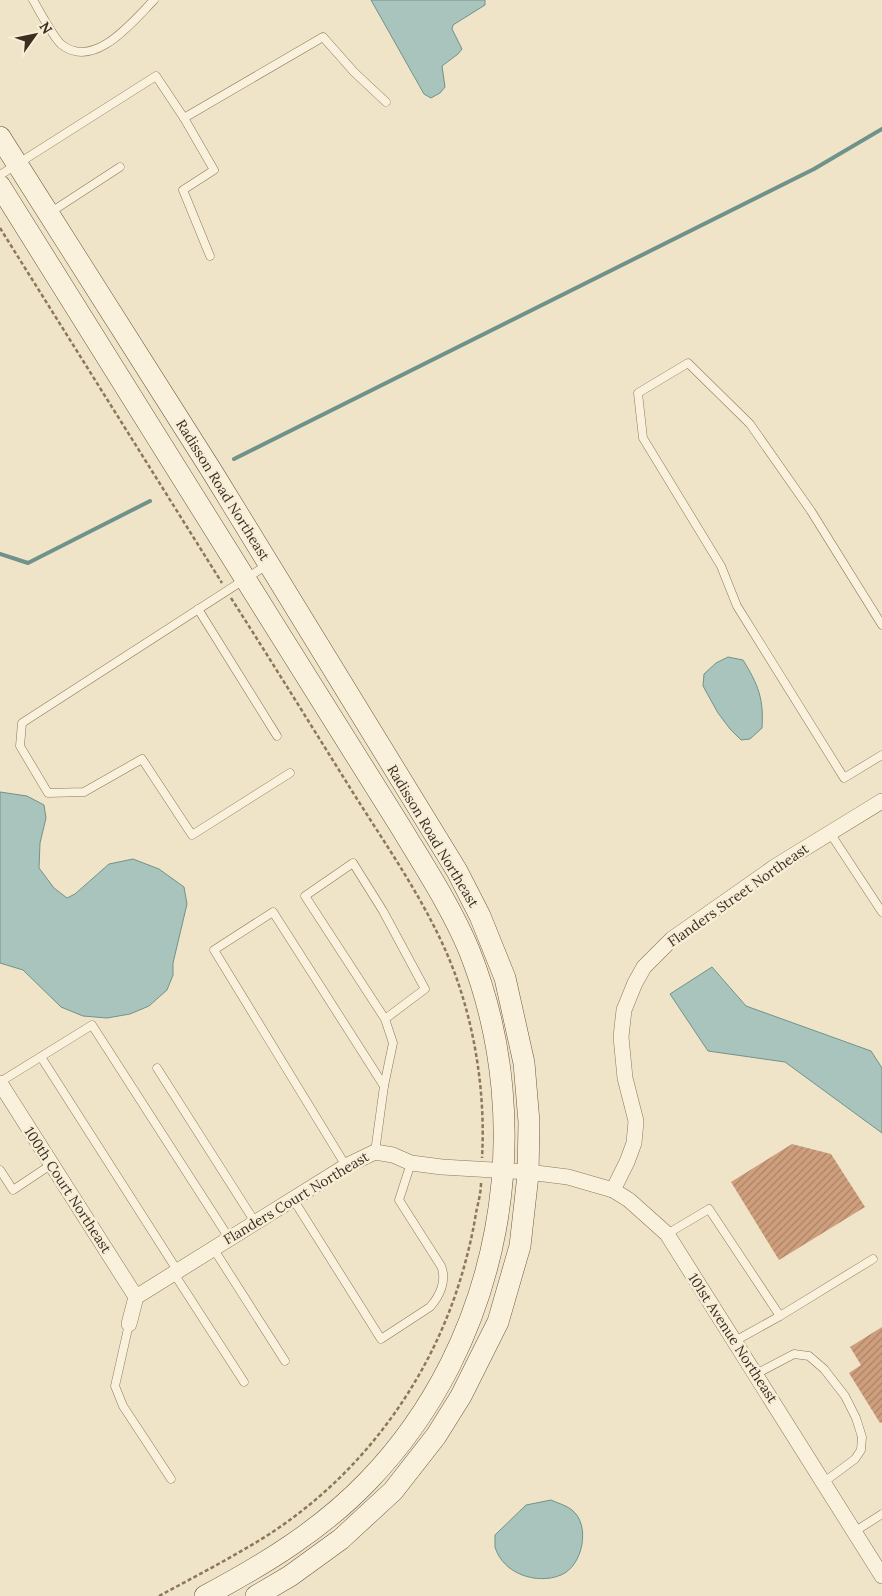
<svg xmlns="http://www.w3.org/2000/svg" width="882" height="1596" font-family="Lora,serif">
  <defs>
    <pattern id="building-hatch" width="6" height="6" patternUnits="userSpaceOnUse" patternTransform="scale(1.25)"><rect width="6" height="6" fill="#cf9f7d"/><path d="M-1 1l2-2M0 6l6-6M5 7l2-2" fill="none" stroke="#a98266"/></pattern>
  </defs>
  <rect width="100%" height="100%" fill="#f0e4c8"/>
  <g fill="#a9c4bc" stroke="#6f938a">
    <path d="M371,0H485V5L453,25L452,29L462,49L458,54L442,66L445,87L440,93L431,98L424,94Z"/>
    <path d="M728,657L743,660C758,684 764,699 762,728L750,739L741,740L730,729L718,713L703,686L704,674L716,663Z"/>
    <path d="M0,792L27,796L44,805L46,818L40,843L39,868L54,888L67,898L75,894L109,864L133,859L159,869L184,887L187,904L173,963V975L167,990L149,1006L130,1014L107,1018L83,1016L61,1007L23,970L0,963Z"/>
    <path d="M712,967L746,1006L871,1051L882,1068V1133L785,1062L708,1051L670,994Z"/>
    <path d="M551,1500C557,1503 566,1505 572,1510C591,1525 583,1566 561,1575C537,1585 503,1574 495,1547C495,1543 495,1539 495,1535L526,1505Z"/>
  </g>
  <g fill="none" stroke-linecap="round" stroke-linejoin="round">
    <g stroke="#6f938a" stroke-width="4">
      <path d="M234,459L814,169L882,129"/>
      <path d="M0,554L28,563L150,501"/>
    </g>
  </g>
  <g fill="url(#building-hatch)">
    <path d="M792,1144L831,1154L865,1207L779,1260L731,1182Z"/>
    <path d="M882,1327V1422L880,1423L849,1373L861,1365L850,1347Z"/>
  </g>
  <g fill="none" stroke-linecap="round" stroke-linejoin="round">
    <g stroke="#8d765c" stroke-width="9">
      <g id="lane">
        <path d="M33,0C39,10 54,39 62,45C95,70 133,21 154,0"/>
        <path d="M184,118L214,170L183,190L210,256"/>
        <path d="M0,175L156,76L184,118L323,37L354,72L386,102"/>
        <path d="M51,212L120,167"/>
        <path d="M267,565L22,723L20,746L48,793L84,792L142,759L192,835L290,773"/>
        <path d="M198,609L277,736"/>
        <path d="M882,625L811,511L750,424L688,363L638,393L643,438L721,566L737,606L844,778L882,755"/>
        <path d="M830,833L882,912"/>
        <path d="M41,1057L177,1270"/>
        <path d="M157,1068L255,1222"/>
        <path d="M0,1082L92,1025L229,1238"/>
        <path d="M375,1152L384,1086L393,1043L385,1019L425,989L383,911L353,863L305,896L385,1019"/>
        <path d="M346,1166L214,950L273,912L384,1086"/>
        <path d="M0,1170L13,1190L52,1164"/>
        <path d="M293,1199L381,1339L430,1307C440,1296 447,1280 441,1266L399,1200L411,1163"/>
        <path d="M667,1234L709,1209L780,1316L735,1341"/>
        <path d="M213,1248L285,1361"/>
        <path d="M173,1272L244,1382"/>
        <path d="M780,1316L873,1259"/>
        <path d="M129,1324L115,1386L123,1406L171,1479"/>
        <path d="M756,1374L794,1354L809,1356L824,1369L845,1396L856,1418L862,1437L861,1450L855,1459L824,1482"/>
        <path d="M854,1532L882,1514"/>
      </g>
    </g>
    <g stroke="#8d765c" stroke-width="16">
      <g id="street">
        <path d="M0,1083L136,1297"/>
        <path d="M613,1190L627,1162L634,1143L636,1121L625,1078L621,1037L624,1010L635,983L644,967L672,939L776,866L882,801"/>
        <path d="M129,1324L136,1297L346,1166L375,1152L393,1155L411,1163L442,1167L528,1172L568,1177L613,1190L629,1200L667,1234L882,1576"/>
      </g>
    </g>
    <g stroke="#6f573f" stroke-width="22">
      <g id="secondary">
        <path d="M0,137L213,473L457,871L480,916L505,978L524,1063L529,1122L528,1175L520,1246L498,1322L461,1396L436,1436L393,1491L341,1539L290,1576L256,1596"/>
        <path d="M0,186C90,331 180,476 271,620C314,688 357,757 400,826C424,866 451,907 469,950C540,1128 502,1342 368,1481C321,1530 265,1564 205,1596"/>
      </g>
    </g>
    <g stroke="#8d765c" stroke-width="2.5" stroke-dasharray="4 2.5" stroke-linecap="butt">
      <path d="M0,228L222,583"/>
      <path d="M231,598C272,662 312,727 352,791C384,842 419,892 444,947C473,1011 486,1088 482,1158"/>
      <path d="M159,1596C196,1576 233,1557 268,1535C358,1477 425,1388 458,1287C466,1262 472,1238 476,1213C478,1203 481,1193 481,1183"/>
    </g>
    <use href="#lane" stroke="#faf1dc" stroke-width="8"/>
    <use href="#street" stroke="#faf1dc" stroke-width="15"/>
    <use href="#secondary" stroke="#faf1dc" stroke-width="21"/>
  </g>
  <g text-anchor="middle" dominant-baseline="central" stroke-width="5" stroke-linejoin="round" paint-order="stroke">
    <g font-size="14" fill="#3d2e20" stroke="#f7eed8">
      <text transform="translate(223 490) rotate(58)">Radisson Road Northeast</text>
      <text transform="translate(433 836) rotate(59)">Radisson Road Northeast</text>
      <text transform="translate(738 895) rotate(-35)">Flanders Street Northeast</text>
      <text transform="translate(68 1190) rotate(57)">100th Court Northeast</text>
      <text transform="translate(296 1198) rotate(-31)">Flanders Court Northeast</text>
      <text transform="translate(733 1338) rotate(57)">101st Avenue Northeast</text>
    </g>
  </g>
  <g transform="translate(35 35) rotate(57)" stroke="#f7eed8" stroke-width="4" paint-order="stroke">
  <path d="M0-4L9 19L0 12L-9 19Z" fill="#3d2e20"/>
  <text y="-8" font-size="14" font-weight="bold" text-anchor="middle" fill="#3d2e20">N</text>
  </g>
</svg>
